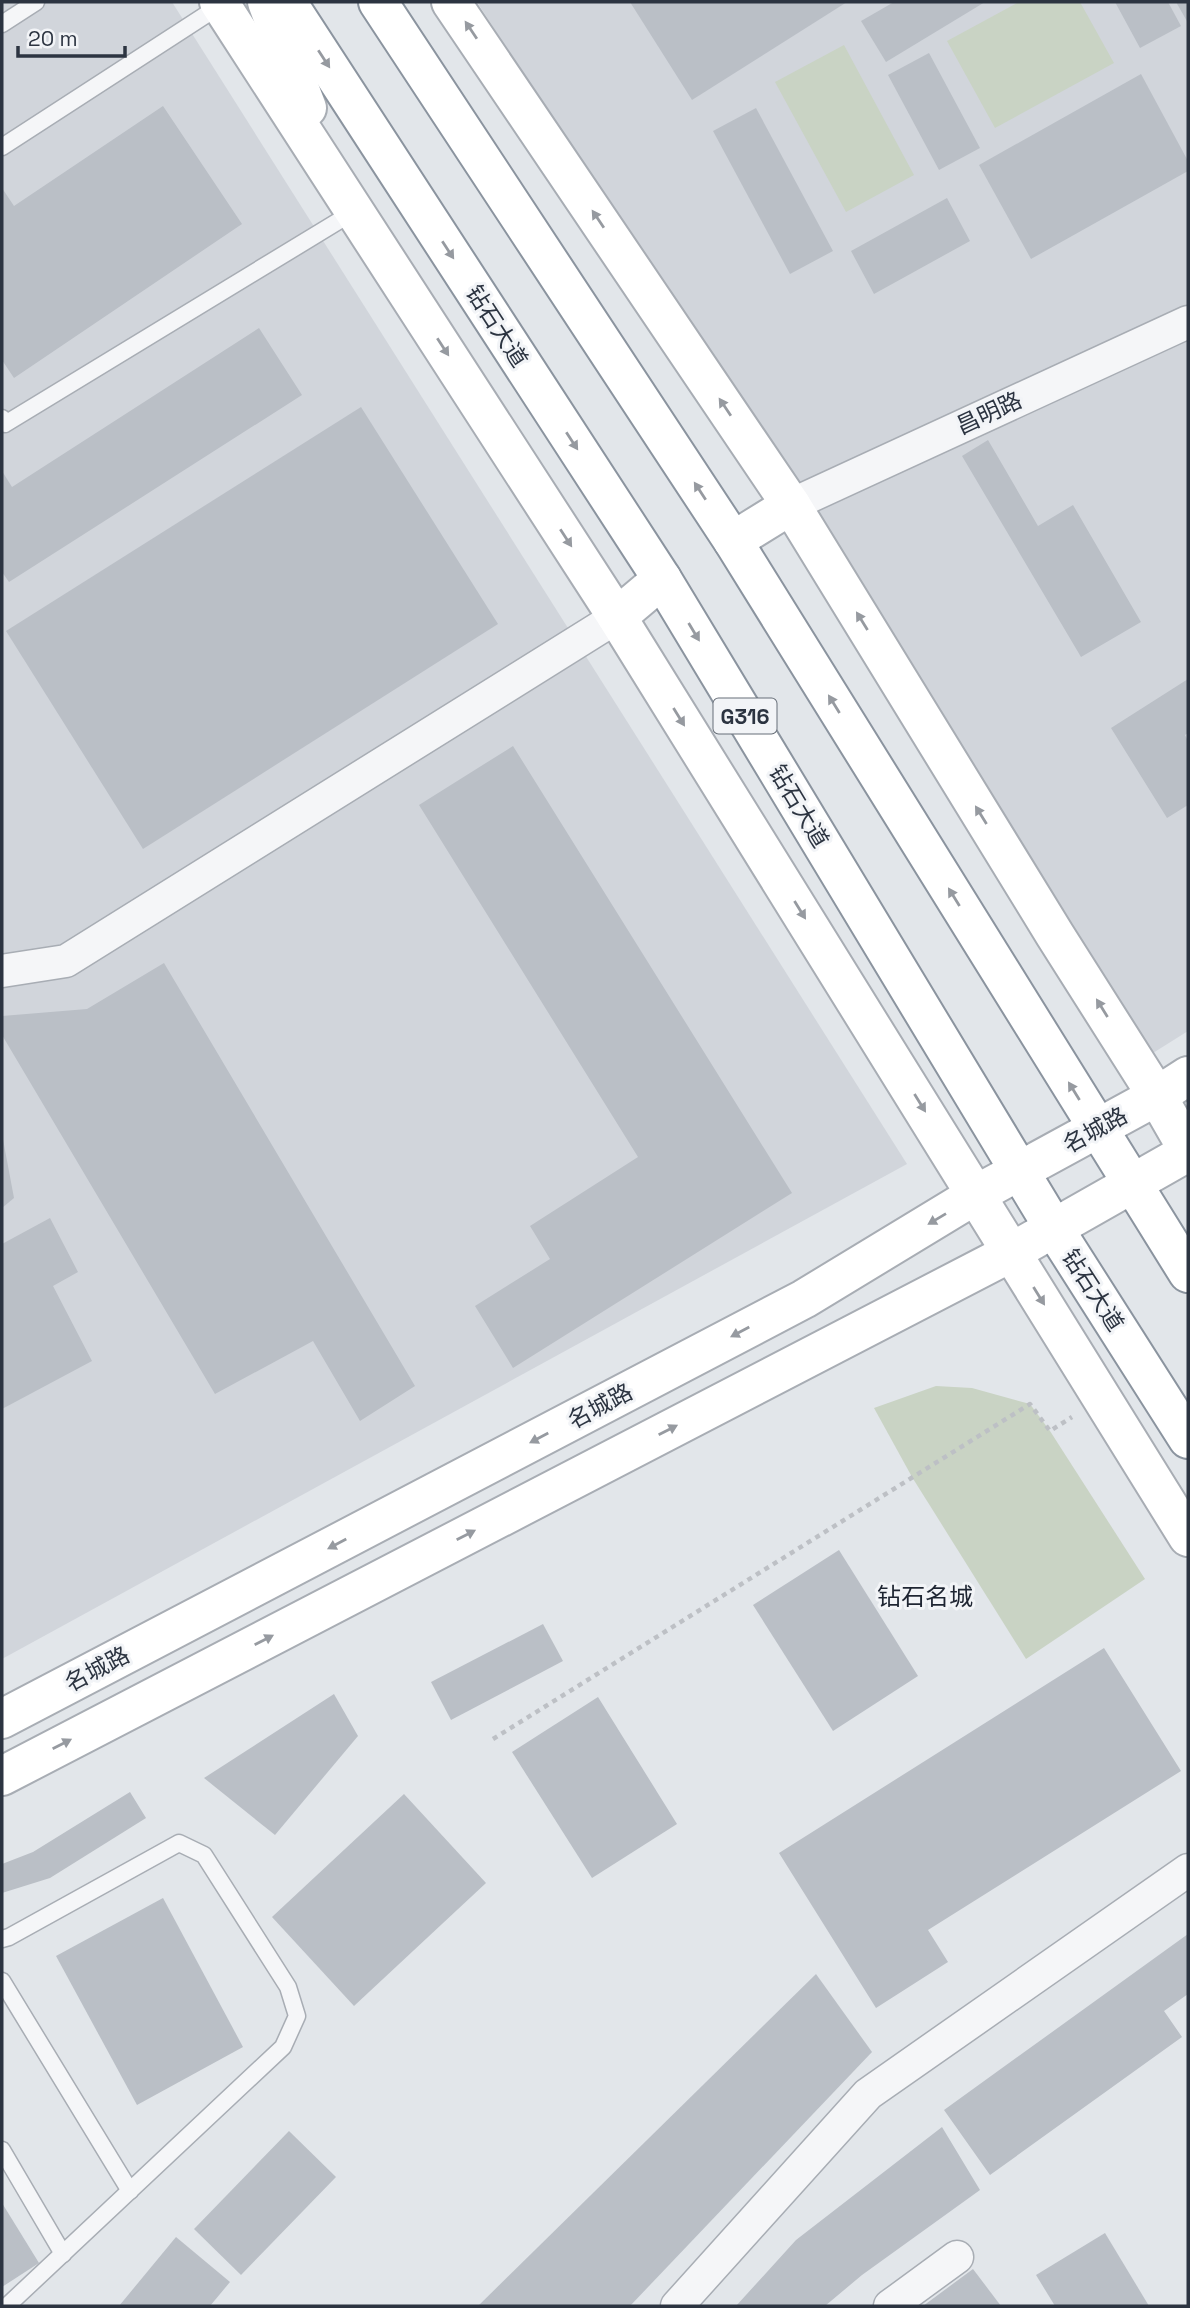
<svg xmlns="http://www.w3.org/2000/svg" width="1190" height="2308" font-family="'Space Grotesk','Noto Sans SC',sans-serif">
  <rect width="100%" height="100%" fill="#e2e6ea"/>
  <g fill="#d1d5db">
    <path d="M2,2H172L907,1164L2,1659Z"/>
    <path d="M477,2H1188V1031L1153,1053Z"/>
  </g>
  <g fill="#c9d3c4">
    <path d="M1019,2H1080L1114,63L995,128L947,41Z"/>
    <path d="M844,45L914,175L846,212L775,82Z"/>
    <path d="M936,1386L972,1388L1030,1404L1050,1431L1145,1579L1026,1659L912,1477L874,1408Z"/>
  </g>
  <g fill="#babfc6">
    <path d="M630,2H847L692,100Z"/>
    <path d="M894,2H985L886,62L861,21Z"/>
    <path d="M1115,2H1168L1181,26L1140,48Z"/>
    <path d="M1176,2H1188V23Z"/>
    <path d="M929,53L980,148L939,170L888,75Z"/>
    <path d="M1141,74L1188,161V171L1031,259L979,165Z"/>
    <path d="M163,106L242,224L14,378L2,360V188L14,206Z"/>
    <path d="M756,108L833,251L790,274L713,131Z"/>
    <path d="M947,198L970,241L874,294L851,251Z"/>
    <path d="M259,328L302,395L9,582L2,572V471L12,487Z"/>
    <path d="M361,407L498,624L143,849L6,631Z"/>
    <path d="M988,440L1038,526L1073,505L1141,622L1081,657L962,456Z"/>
    <path d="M1188,679V733L1185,735L1188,741V805L1167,818L1111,728Z"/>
    <path d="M513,746L792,1193L513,1368L475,1306L550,1259L530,1226L638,1157L419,805Z"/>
    <path d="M164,963L415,1386L360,1421L313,1341L215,1394L2,1035V1016L87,1009Z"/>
    <path d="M2,1134L14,1198L2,1208Z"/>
    <path d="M50,1218L78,1272L53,1286L92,1361L2,1409V1244Z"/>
    <path d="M839,1550L918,1676L833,1731L753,1605Z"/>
    <path d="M543,1624L563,1661L451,1720L431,1682Z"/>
    <path d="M1104,1648L1181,1771L928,1930L948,1962L876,2008L779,1853Z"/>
    <path d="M334,1694L358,1736L275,1835L204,1778Z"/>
    <path d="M598,1697L677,1824L592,1878L512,1752Z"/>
    <path d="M130,1792L146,1818L50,1878L2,1893V1864L33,1852Z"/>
    <path d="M404,1794L486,1883L354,2006L272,1917Z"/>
    <path d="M163,1898L243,2047L137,2105L56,1956Z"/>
    <path d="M1188,1934V1994L1164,2011L1182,2037L990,2175L944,2110Z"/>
    <path d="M816,1974L872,2052L630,2306H478Z"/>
    <path d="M942,2127L980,2190L862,2275L825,2306H736L796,2240Z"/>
    <path d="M289,2131L336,2177L241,2275L194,2229Z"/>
    <path d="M2,2203L39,2263L2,2287Z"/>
    <path d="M1105,2233L1149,2306H1055L1036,2275Z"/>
    <path d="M176,2237L230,2282L210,2306H119Z"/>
    <path d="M973,2269L1001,2306H923Z"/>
  </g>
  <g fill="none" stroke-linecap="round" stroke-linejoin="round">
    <g stroke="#a8adb4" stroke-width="19">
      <g id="lane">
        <path d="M2,24L36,2"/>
        <path d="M2,147L221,5"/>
        <path d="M2,418L5,424L355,211"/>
        <path d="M2,1939L9,1937L179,1843L204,1855L288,1987L297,2016L283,2047L7,2306"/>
        <path d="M2,1981L130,2191"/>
        <path d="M2,2150L63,2254"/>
      </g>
    </g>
    <g stroke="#a8adb4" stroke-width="35">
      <g id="street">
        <path d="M791,505L1188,322"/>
        <path d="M2,971L66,961L617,617"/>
        <path d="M677,2306L868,2094L1188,1870"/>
        <path d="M890,2306L957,2257"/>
      </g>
    </g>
    <g stroke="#a8adb4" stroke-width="42">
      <g id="secondary">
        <path d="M219,2L617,617L1188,1537"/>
        <path d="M267,2L307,108"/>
        <path d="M451,2L791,505L1055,935L1157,1096L1188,1150"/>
        <path d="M733,541L791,505"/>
        <path d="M617,617L662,579"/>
        <path d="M2,1719L804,1299L977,1194L1157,1096L1188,1076"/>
        <path d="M2,1776L1012,1252L1188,1152"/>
      </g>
    </g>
    <g stroke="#8b949f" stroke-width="42">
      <g id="highway">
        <path d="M287,2L662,579L1055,1230L1188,1439"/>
        <path d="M378,2L733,541L1188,1273"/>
      </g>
    </g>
    <path stroke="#bdc0c5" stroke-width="4.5" stroke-dasharray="5 5" stroke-linecap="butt" d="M493,1739L1030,1404L1050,1431L1072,1417"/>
    <use href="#lane" stroke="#f5f6f8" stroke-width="16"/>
    <use href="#street" stroke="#f5f6f8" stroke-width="32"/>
    <use href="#secondary" stroke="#fff" stroke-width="38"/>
    <use href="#highway" stroke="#fff" stroke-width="38"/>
  </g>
  <defs><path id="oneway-solid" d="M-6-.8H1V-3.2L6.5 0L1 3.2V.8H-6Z" transform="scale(1.75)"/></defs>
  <g fill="#969aa0">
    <use href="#oneway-solid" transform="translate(471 30) rotate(-124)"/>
    <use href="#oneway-solid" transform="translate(324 59) rotate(57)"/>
    <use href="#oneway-solid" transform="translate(598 219) rotate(-124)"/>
    <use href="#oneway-solid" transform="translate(448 250) rotate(57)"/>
    <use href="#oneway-solid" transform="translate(443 347) rotate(57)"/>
    <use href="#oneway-solid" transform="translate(725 407) rotate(-124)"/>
    <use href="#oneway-solid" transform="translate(572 441) rotate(57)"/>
    <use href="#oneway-solid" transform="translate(700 491) rotate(-123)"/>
    <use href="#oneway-solid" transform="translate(566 538) rotate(57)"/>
    <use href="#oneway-solid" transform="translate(862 621) rotate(-122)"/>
    <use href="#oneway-solid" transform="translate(694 632) rotate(59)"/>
    <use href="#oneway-solid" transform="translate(834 704) rotate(-122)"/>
    <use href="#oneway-solid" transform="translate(679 717) rotate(58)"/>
    <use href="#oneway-solid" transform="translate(981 815) rotate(-122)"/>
    <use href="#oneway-solid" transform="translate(954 897) rotate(-122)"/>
    <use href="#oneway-solid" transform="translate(800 910) rotate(58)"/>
    <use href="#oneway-solid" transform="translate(1102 1008) rotate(-122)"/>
    <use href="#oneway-solid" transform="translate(1074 1091) rotate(-122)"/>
    <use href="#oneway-solid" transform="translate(920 1103) rotate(58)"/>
    <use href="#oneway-solid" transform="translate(937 1219) rotate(149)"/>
    <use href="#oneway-solid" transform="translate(1039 1296) rotate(58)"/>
    <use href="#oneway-solid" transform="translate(740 1332) rotate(152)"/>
    <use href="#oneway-solid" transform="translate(668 1430) rotate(-27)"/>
    <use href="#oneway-solid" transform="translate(539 1438) rotate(152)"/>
    <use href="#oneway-solid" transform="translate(466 1535) rotate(-27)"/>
    <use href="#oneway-solid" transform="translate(337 1544) rotate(152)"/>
    <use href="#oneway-solid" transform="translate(264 1640) rotate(-27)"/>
    <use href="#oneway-solid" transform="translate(62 1744) rotate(-27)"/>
  </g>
  <g text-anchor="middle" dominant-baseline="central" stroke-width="6" stroke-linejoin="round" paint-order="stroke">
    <rect fill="#f2f4f7" stroke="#676e78" stroke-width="2" x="713.5" y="698.5" width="63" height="35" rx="5"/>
    <g font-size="21" font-weight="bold" fill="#2c3441">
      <text x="745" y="716">G316</text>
    </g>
    <g font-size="23" fill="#2c3441" stroke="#f2f4f7">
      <text transform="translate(497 326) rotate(57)">钻石大道</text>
      <text transform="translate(989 413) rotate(-25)">昌明路</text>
      <text transform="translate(799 806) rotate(59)">钻石大道</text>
      <text transform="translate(1095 1130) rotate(-29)">名城路</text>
      <text transform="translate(1093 1290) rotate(57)">钻石大道</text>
      <text transform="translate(600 1406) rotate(-28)">名城路</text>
      <text transform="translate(97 1669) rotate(-28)">名城路</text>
    </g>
    <g font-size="24" fill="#1e2532" stroke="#f2f4f7">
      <text x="925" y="1596">钻石名城</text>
    </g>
  </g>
  <rect width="1190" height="2308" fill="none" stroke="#2c3441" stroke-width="7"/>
  <path d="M18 46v10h107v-10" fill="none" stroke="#2c3441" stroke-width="3.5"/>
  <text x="28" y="46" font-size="21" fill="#2c3441" stroke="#f2f4f7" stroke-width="5" paint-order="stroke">20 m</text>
</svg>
